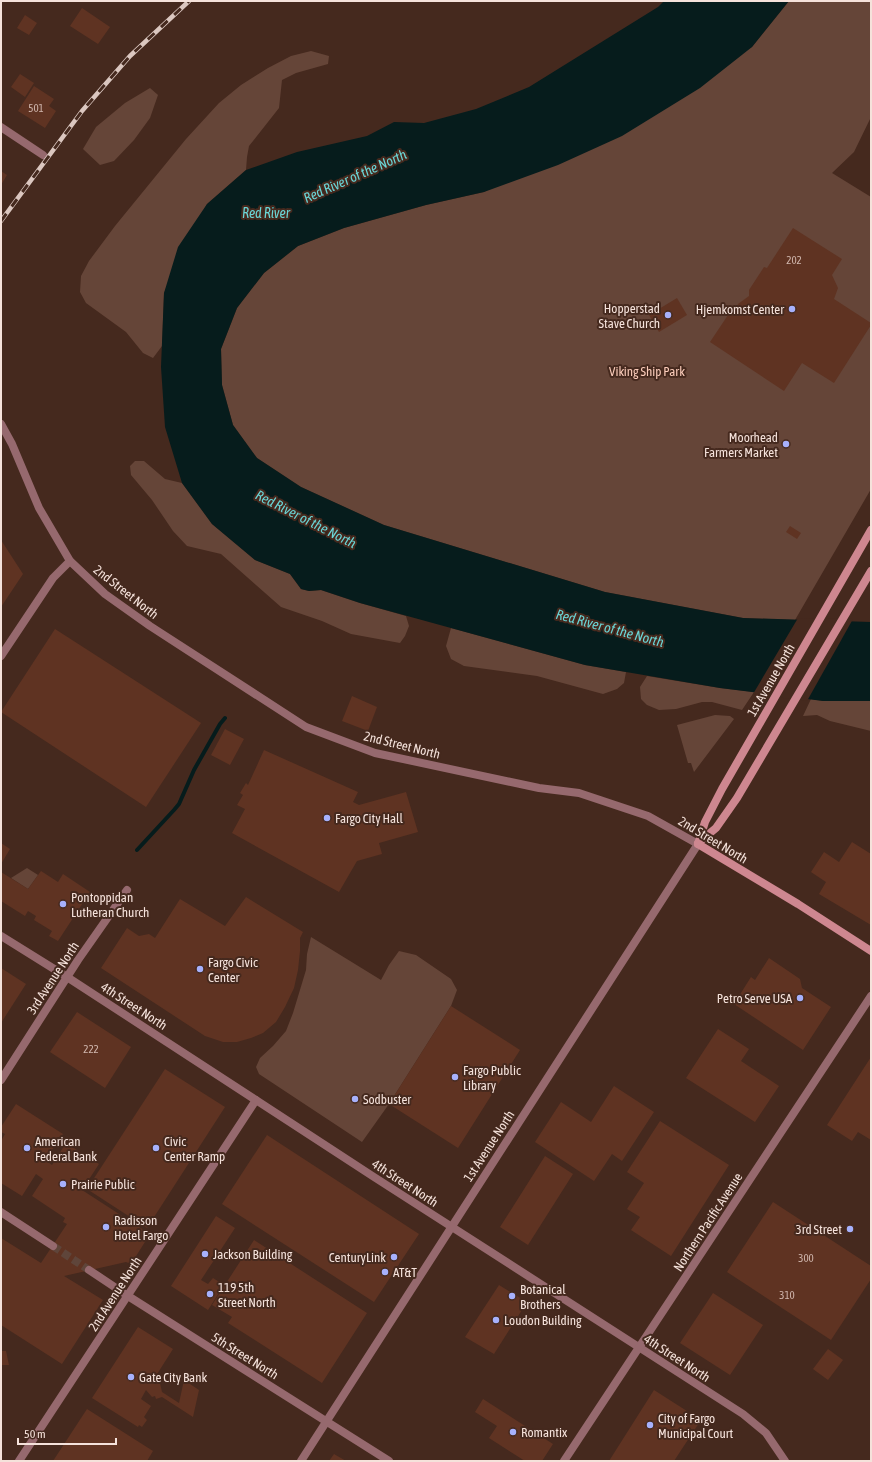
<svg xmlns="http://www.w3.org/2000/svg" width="872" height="1462" font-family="'Asap Condensed',sans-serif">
  <rect width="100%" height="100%" fill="#45291e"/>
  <g fill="#654538">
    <path d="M789,1H871V117L854,152L832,173L871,197V489L795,620L743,618L605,592L384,525L301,487L257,458L233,425L222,385L221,349L237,308L264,273L298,246L344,228L426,205L484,192L752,47Z"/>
    <path d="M311,51L329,56L328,64L296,73L282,80L279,108L249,146L247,157L246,170L207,204L164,293L162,346L153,358L143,353L126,332L86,303L80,292L81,276L89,261L115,226L186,139L219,103L241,85L268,68L291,56Z"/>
    <path d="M150,88L158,95L150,118L134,140L114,161L100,165L83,149L96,127L125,103Z"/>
    <path d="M135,461H144L165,479L182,483L212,524L255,560L290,574L301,589L309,591L321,590L360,603L406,616L409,626L405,636L400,643L351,634L322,621L281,607L221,554L187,546L173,531L152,500L131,475L130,466Z"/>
    <path d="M451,628L585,665L626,672L624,683L617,689L603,694L537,676L464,666L451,659L446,646Z"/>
    <path d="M647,676L720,688L754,692L742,710L712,702H702L676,709L659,710L647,705L641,699L640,687Z"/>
    <path d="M811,699L823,701H871V731L830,721L817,715L803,716Z"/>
    <path d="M715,715L730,716L734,719L694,772L691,763H688L677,725Z"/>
    <path d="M27,868L38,875L28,889L11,878Z"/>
    <path d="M311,937L381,980L389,965L399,951L416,955L451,979L457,990L451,1006L389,1104L362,1142L259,1074L256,1067L260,1058L273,1046L286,1031L293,1013L306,970L307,954Z"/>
  </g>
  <path fill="#061c1c" d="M664,1H789L752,47L700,88L622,136L558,165L484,192L426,205L344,228L298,246L264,273L237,308L221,349L222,385L233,425L257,458L301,487L384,525L605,592L743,618L871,622V701H823L720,688L585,665L360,603L321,590L309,591L301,589L290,574L255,560L212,524L182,483L165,427L161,367L164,293L178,247L207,204L246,170L297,152L367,136L394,122L424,123L476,109L529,87L658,7Z"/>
  <path fill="#45291e" d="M798,618L853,619L807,701L753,694Z"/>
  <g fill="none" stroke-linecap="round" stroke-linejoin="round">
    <path stroke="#061c1c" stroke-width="4" d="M137,850L174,810L179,804L194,770L220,724L225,718"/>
  </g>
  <g fill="#5f3322">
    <path d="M82,8L110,27L98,44L70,26Z"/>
    <path d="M25,15L37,23L29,35L17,28Z"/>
    <path d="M20,74L34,83L25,97L11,87Z"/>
    <path d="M34,86L54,99L49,106L56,111L45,128L18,111Z"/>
    <path d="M1,171L7,175L1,185Z"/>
    <path d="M793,228L842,259L832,275L838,288L834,299L871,323V325L834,383L802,363L784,391L710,342L728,315L733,314L738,304L749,296V290L764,267L767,268Z"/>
    <path d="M677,298L687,315L659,332L649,315Z"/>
    <path d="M790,526L801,533L797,539L786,532Z"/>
    <path d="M1,540L23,574L1,607Z"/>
    <path d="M55,629L201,723L146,807L1,712Z"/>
    <path d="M352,696L377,707L368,731L342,721Z"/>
    <path d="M225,729L244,739L230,765L211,755Z"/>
    <path d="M264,750L358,792L353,802L359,805L406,792L418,832L379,843L382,854L357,861L339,892L232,833L245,809L237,805L243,795L240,793L246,783L248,785Z"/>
    <path d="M852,842L871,854V925L819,894L826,882L811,872L824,852L839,862Z"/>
    <path d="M1,843L10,849L1,864Z"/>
    <path d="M41,871L58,882L63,874L90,892L58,941L49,936L52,931L34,920L36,916L28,911L25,916L1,901V872L28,889Z"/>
    <path d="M246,897L303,932L300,938V951L298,970L294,988L285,1007L276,1022L263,1033L251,1038L237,1042H223L205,1036L101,968L127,928L139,936L149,934L155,938L180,899L225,926Z"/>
    <path d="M769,958L800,979L802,988L831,1007L803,1050L734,1004L751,977L755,980Z"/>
    <path d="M1,968L26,984L1,1023Z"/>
    <path d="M451,1006L520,1050L458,1148L389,1104Z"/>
    <path d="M77,1012L131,1047L105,1088L50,1052Z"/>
    <path d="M718,1029L749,1049L741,1061L779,1086L755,1122L686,1078Z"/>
    <path d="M871,1057V1140L858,1132L852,1141L827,1125Z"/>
    <path d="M165,1069L225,1107L147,1228L87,1189Z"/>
    <path d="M614,1086L654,1112L622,1161L612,1154L594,1181L535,1142L561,1102L591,1122Z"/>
    <path d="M16,1104L63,1134L45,1160L52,1165L66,1143L99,1164L82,1190L150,1234L131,1264L126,1262L64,1276L103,1300L62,1364L1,1325V1238L41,1263L67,1224L63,1222L65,1218L32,1196L43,1179L36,1174L22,1196L1,1183V1141L5,1134L1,1132V1127Z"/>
    <path d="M660,1121L729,1165L671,1256L631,1230L640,1217L627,1209L644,1183L627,1172Z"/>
    <path d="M267,1135L419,1234L374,1302L222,1204Z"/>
    <path d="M545,1156L573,1174L528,1245L500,1227Z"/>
    <path d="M773,1202L871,1266V1279L831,1340L727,1272Z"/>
    <path d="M216,1216L235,1228L201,1280L208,1284L213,1278L224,1285L208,1310L171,1286Z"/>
    <path d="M254,1240L367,1313L322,1383L228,1323L232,1317L212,1305Z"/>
    <path d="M499,1285L527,1302L494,1354L465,1337Z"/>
    <path d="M713,1293L763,1325L730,1375L680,1343Z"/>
    <path d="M138,1327L173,1349L152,1382L160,1383L162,1392L179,1403L184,1380L199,1390L193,1417L162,1397L156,1399L155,1396L152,1397L146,1390L141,1399L151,1406L144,1417L147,1420L142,1427L139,1425L138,1427L92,1398Z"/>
    <path d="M828,1349L843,1360L828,1380L813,1369Z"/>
    <path d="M1,1351H6L9,1365H1Z"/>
    <path d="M654,1390L701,1420L699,1423L674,1461H609Z"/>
    <path d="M483,1399L553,1444L542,1461H525L489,1438L497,1426L475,1412Z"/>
    <path d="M87,1409L153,1451L147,1461H53Z"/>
    <path d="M334,1454L346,1461H329Z"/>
  </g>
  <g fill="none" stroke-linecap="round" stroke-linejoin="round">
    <path stroke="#5f453a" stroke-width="8" stroke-dasharray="8 4" stroke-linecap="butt" d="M53,1246L89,1270"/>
    <g stroke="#96696e" stroke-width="8">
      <path d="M1,127L43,155"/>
      <path d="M1,1080L78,960L127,890"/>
      <path d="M1,1212L53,1246"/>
      <path d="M89,1270L128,1296L389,1461"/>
      <path d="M19,1461L256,1100"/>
    </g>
    <g stroke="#96696e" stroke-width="8">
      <path d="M1,424L12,444L39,508L70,561L105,594L150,626L306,727L375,753L539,788L579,793L648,816L698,844L301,1461"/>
      <path d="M1,656L53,578L70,561"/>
      <path d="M1,936L67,977L374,1177L743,1414L766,1433L785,1461"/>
      <path d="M564,1461L871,996"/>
    </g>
    <g stroke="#ce8790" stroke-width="8">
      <path d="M698,843L716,828L737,798L871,571"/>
      <path d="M698,844L705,822L722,789L871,530"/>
      <path d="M698,844L798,904L871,951"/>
    </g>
    <g stroke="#dbc7c0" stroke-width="4.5">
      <path id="rail" d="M1,221L82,111L130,56L189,1"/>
    </g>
    <use href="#rail" stroke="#45291e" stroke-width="3" stroke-dasharray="9" stroke-linecap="butt"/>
  </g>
  <g fill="#a7b1fc" stroke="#45291e" stroke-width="1.5">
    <circle cx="792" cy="309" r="4"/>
    <circle cx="668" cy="315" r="4"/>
    <circle cx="786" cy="444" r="4"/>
    <circle cx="327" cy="818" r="4"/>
    <circle cx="63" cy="904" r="4"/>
    <circle cx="200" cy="969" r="4"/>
    <circle cx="800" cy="998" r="4"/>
    <circle cx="455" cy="1077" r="4"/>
    <circle cx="355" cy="1099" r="4"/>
    <circle cx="27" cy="1148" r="4"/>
    <circle cx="156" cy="1148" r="4"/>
    <circle cx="63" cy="1184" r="4"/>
    <circle cx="106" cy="1227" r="4"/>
    <circle cx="850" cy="1229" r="4"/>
    <circle cx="205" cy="1254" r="4"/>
    <circle cx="394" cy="1257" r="4"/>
    <circle cx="385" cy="1272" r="4"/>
    <circle cx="210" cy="1294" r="4"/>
    <circle cx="512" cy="1296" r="4"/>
    <circle cx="496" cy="1320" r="4"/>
    <circle cx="131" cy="1377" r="4"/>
    <circle cx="650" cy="1425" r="4"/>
    <circle cx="513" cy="1432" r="4"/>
  </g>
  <g text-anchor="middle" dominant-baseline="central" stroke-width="4" stroke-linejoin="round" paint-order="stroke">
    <g font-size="11" fill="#d0b6ad">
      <text x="36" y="108">501</text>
      <text x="794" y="260">202</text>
      <text x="91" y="1049">222</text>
      <text x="806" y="1258">300</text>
      <text x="787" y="1295">310</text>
    </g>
    <g font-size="13" fill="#f5e2db" stroke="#45291e" text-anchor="start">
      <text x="660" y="308" text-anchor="end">Hopperstad<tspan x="660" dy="15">Stave Church</tspan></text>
      <text x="784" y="309" text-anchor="end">Hjemkomst Center</text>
      <text x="778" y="437" text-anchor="end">Moorhead<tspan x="778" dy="15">Farmers Market</tspan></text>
      <text x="335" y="818">Fargo City Hall</text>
      <text x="71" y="897">Pontoppidan<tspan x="71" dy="15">Lutheran Church</tspan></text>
      <text x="208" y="962">Fargo Civic<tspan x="208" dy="15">Center</tspan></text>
      <text x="792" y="998" text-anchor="end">Petro Serve USA</text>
      <text x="463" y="1070">Fargo Public<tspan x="463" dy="15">Library</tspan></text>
      <text x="363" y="1099">Sodbuster</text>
      <text x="35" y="1141">American<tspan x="35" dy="15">Federal Bank</tspan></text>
      <text x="164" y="1141">Civic<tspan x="164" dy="15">Center Ramp</tspan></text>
      <text x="71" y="1184">Prairie Public</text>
      <text x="114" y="1220">Radisson<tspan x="114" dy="15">Hotel Fargo</tspan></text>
      <text x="842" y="1229" text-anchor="end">3rd Street</text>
      <text x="213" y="1254">Jackson Building</text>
      <text x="386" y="1257" text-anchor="end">CenturyLink</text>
      <text x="393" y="1272">AT&amp;T</text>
      <text x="218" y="1287">119 5th<tspan x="218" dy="15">Street North</tspan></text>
      <text x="520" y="1289">Botanical<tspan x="520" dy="15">Brothers</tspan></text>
      <text x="504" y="1320">Loudon Building</text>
      <text x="139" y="1377">Gate City Bank</text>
      <text x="658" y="1418">City of Fargo<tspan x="658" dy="15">Municipal Court</tspan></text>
      <text x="521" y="1432">Romantix</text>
    </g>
    <g font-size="13" fill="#fbccba" stroke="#45291e">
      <text x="647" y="371">Viking Ship Park</text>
    </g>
    <g font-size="13" fill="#f5e2db" stroke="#45291e">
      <text transform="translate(126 592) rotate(38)">2nd Street North</text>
      <text transform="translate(771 680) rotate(-60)">1st Avenue North</text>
      <text transform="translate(402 745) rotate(14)">2nd Street North</text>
      <text transform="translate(713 840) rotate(31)">2nd Street North</text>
      <text transform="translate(53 978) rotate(-57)">3rd Avenue North</text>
      <text transform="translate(134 1006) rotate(33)">4th Street North</text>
      <text transform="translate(489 1146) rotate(-57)">1st Avenue North</text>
      <text transform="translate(405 1183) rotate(33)">4th Street North</text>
      <text transform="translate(708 1222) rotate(-57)">Northern Pacific Avenue</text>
      <text transform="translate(115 1294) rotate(-57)">2nd Avenue North</text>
      <text transform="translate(245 1356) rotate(32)">5th Street North</text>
      <text transform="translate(677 1358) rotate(33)">4th Street North</text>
    </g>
    <g font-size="14" font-style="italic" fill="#6ad6d7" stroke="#45291e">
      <text transform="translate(355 176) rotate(-24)">Red River of the North</text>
      <text x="266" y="213">Red River</text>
      <text transform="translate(306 519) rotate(27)">Red River of the North</text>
      <text transform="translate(610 628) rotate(15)">Red River of the North</text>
    </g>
  </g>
  <rect width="872" height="1462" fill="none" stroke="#f5e2db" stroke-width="4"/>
  <path d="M18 1438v6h98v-6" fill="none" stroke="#f5e2db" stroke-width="2"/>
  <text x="24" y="1438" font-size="12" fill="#f5e2db" stroke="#45291e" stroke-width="3" paint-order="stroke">50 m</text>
</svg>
